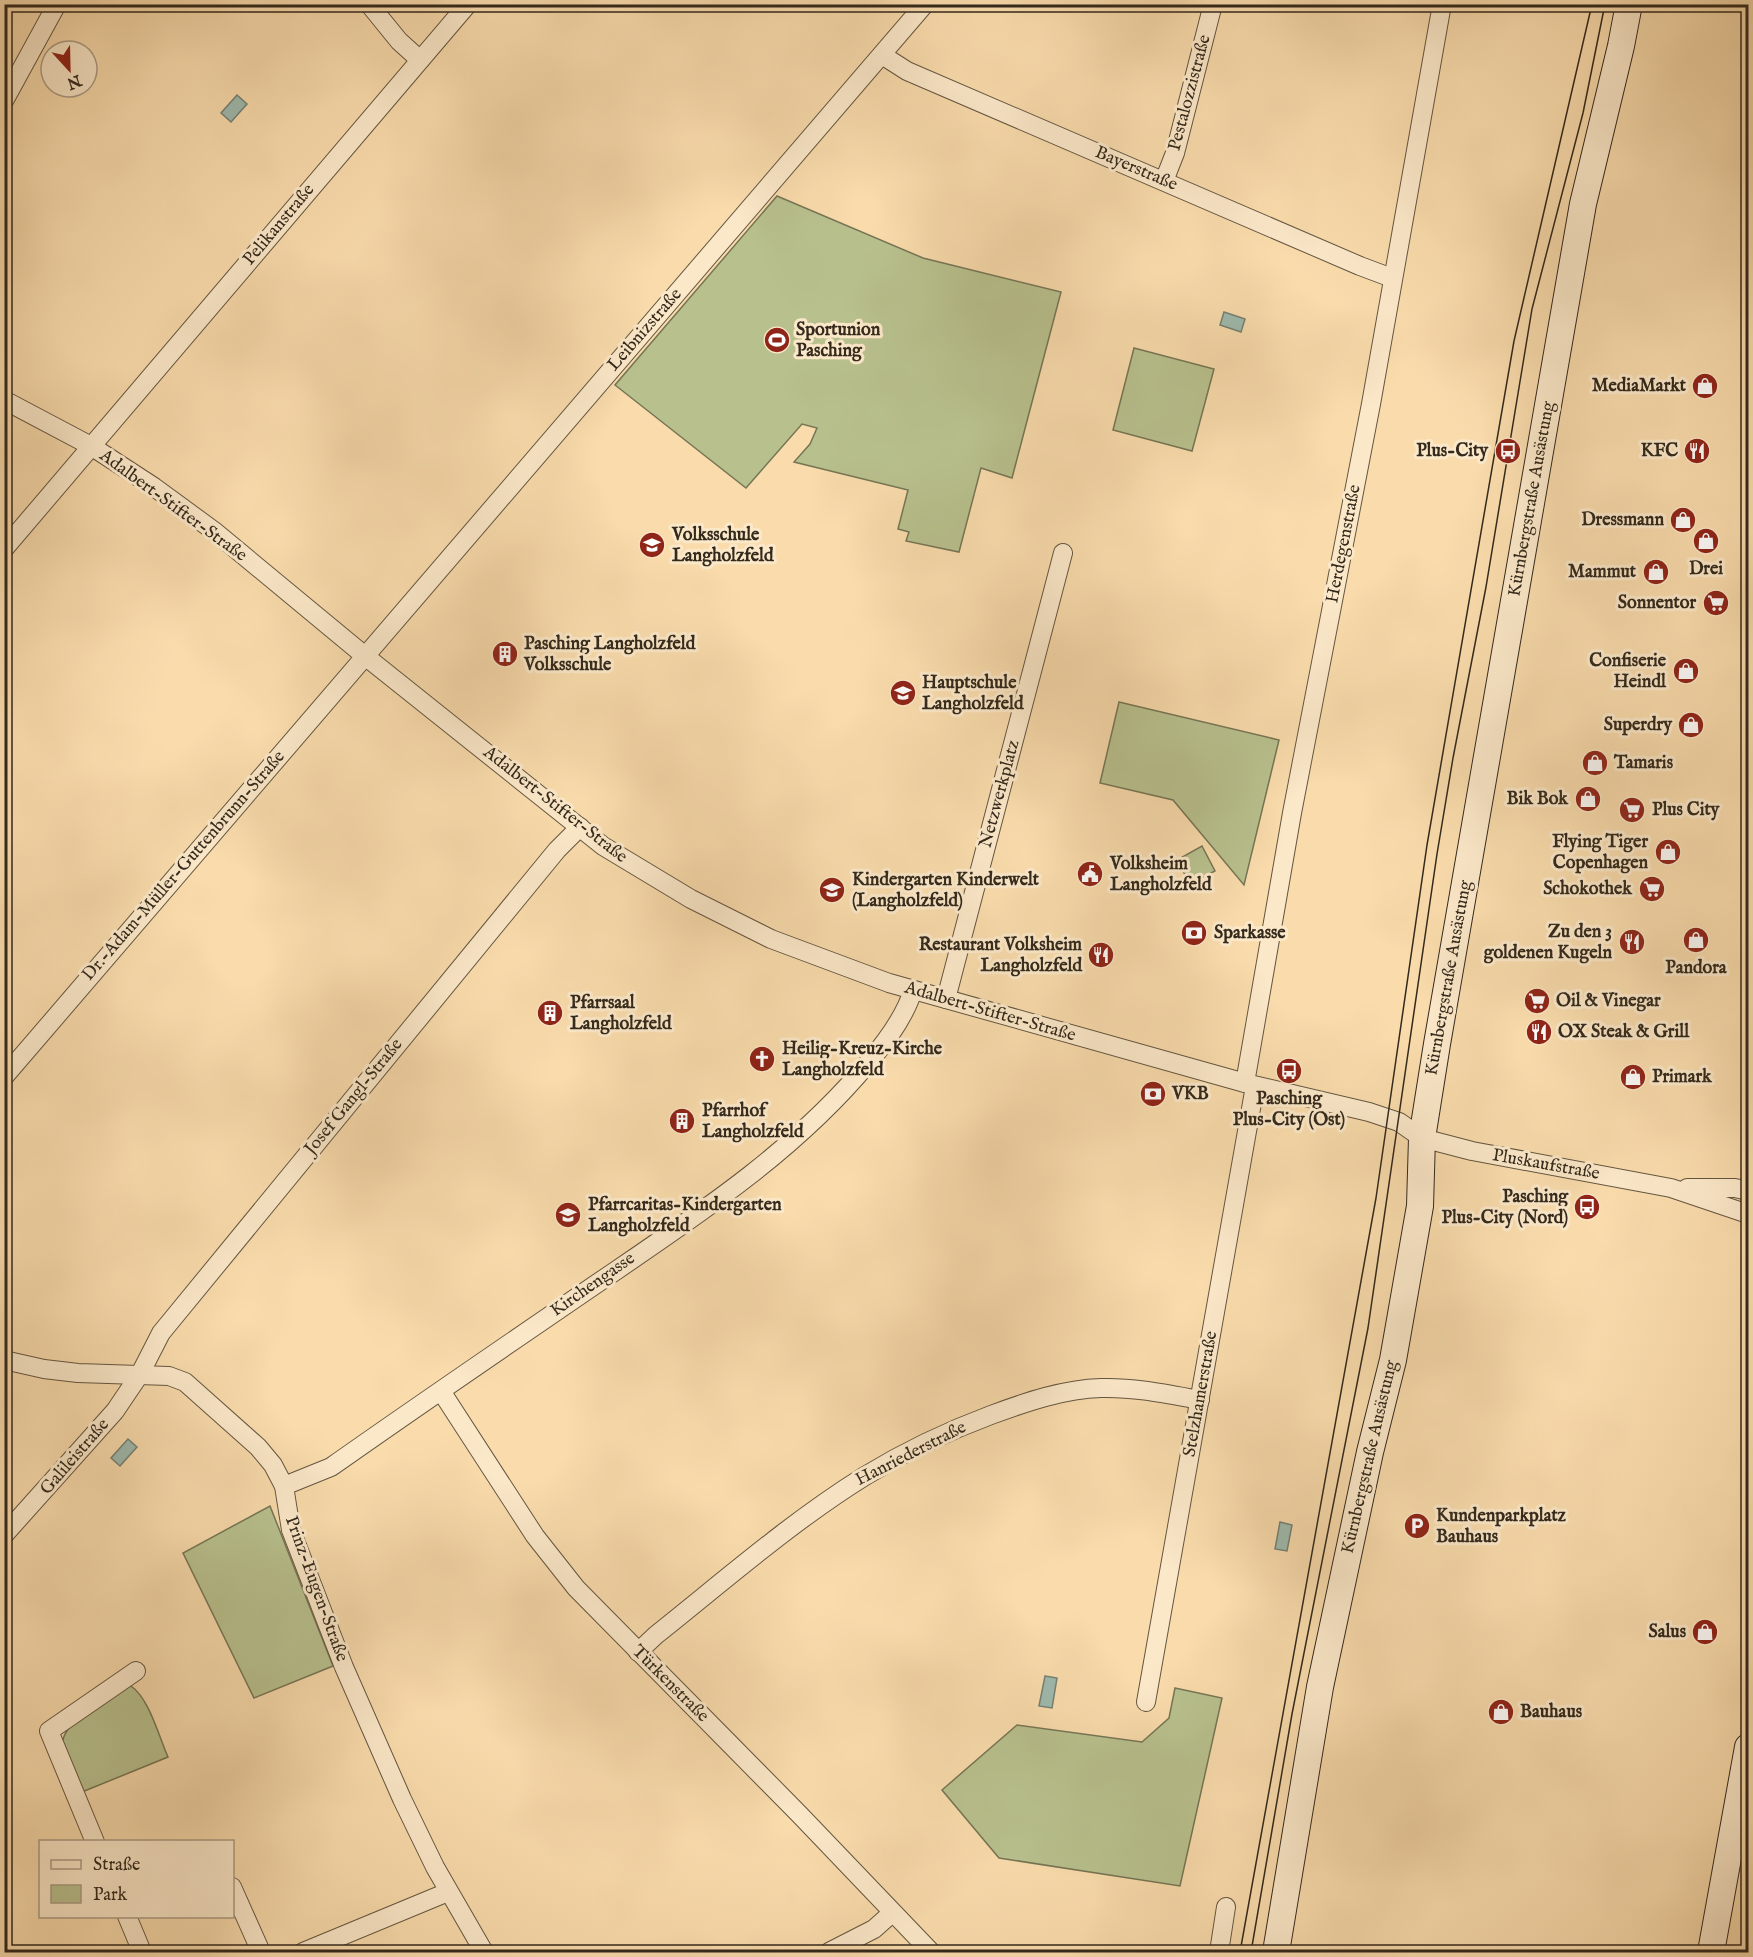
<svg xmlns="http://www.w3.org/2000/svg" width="1753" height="1957" font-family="'IM FELL English',serif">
  <rect width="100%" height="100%" fill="#f9dbac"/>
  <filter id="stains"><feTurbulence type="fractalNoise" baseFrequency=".00333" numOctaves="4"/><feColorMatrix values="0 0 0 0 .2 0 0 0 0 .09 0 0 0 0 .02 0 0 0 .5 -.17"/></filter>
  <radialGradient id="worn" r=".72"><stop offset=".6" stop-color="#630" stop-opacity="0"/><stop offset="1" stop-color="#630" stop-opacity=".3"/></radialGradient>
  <g fill="#b8c18e" stroke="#767555" stroke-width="1.5">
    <path d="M777,196L923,258L1061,292L1012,478L981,468L959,552L906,541L909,532L898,529L908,490L794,462L810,444L817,428L802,424L746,488L615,385Z"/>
    <path d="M1134,348L1214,369L1192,451L1113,430Z"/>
    <path d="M1119,702L1279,740L1244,885L1173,800L1100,783Z"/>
    <path d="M1202,846L1215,871L1190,884L1177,860Z"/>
    <path d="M270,1506L333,1666L254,1698L183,1553Z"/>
    <path d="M131,1686C149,1698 159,1737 168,1757L82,1792C76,1779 65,1758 63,1744C60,1724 107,1698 122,1688Z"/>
    <path d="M1175,1688L1222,1698L1180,1886L999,1858L942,1790L1017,1725L1142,1742L1169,1718Z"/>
  </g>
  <g fill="#9ebaae" stroke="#738074" stroke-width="1.5">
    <path d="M237,95L247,104L231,122L221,113Z"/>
    <path d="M1224,312L1245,319L1241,332L1220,325Z"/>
    <path d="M128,1439L137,1447L120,1466L111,1458Z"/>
    <path d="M1280,1522L1292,1525L1287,1551L1275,1549Z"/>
    <path d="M1045,1676L1057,1678L1052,1708L1039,1706Z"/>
  </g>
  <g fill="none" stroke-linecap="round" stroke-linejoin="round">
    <g stroke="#645640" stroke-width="20">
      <g id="street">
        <path d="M369,4L399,41L420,60"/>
        <path d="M882,55L907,71L1360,266L1392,278"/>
        <path d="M4,101L57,4"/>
        <path d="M1164,181L1175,153L1213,4"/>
        <path d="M4,400L91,446L154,487L214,531L365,656L603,846L691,899L771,939L889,983L1245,1083L1369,1112L1399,1122L1422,1138L1472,1151L1671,1188L1748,1214"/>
        <path d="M4,549L468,4"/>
        <path d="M946,999L1063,553"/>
        <path d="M4,1077L925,4"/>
        <path d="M1245,1083L1292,813L1371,404L1442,4"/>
        <path d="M1687,1188H1735L1748,1191"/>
        <path d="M4,1360L44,1369L78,1373L169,1376L185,1382L258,1447L273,1465L284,1486L291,1530L344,1667L402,1799L435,1867L484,1952"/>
        <path d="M441,1391L535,1536L576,1588L800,1815L931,1952"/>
        <path d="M284,1486L331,1467C409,1412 488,1358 567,1304C671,1232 786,1162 868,1063C886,1042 905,1017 913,990"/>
        <path d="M4,1535L115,1411L140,1374L161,1333L557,850L580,827"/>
        <path d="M638,1652L656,1635C724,1581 791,1522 865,1476C904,1452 948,1431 991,1415C1026,1402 1064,1389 1101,1388C1134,1387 1167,1394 1200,1400"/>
        <path d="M1146,1702L1255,1086"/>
        <path d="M95,1842L49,1731L136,1671"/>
        <path d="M232,1887L261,1952"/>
        <path d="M127,1916L142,1952"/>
        <path d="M303,1952L448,1892"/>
        <path d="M829,1952L874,1929L892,1913"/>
        <path d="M1219,1952L1226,1907"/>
      </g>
    </g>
    <g stroke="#33291c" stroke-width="28">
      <g id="secondary">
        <path d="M1276,1952L1320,1687L1370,1452L1393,1360L1420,1206L1422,1138L1437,1044L1583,204L1621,46L1629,4"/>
        <path d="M1711,1952L1748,1747"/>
      </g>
    </g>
    <use href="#street" stroke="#fbe8c9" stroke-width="18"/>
    <use href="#secondary" stroke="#fbe8c9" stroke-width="26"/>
    <g stroke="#33291c" stroke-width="1.5">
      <path d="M1240,1952L1376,1198L1427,845L1514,341L1592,4"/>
      <path d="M1251,1952L1292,1714L1368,1328L1437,854L1453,758L1486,587L1532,309L1583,113L1605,4"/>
    </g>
  </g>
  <defs>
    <g id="stadium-disc" transform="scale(1.35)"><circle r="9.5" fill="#8f2418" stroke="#fbe8c9"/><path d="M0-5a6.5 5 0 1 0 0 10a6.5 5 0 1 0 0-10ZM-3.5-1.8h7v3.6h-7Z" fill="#fff"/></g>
    <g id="shop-disc" transform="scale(1.35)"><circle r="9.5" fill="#8f2418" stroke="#fbe8c9"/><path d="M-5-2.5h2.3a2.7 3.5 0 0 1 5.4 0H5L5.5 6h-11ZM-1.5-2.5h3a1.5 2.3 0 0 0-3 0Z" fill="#fff"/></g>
    <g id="bus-disc" transform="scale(1.35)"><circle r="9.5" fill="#8f2418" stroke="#fbe8c9"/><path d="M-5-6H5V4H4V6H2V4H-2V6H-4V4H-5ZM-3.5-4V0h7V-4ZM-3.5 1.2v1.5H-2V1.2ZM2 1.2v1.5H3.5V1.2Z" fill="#fff"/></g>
    <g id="restaurant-disc" transform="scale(1.35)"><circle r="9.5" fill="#8f2418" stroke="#fbe8c9"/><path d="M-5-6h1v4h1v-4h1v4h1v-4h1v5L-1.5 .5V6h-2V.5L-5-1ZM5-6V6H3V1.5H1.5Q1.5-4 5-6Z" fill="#fff"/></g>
    <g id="school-disc" transform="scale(1.35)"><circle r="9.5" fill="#8f2418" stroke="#fbe8c9"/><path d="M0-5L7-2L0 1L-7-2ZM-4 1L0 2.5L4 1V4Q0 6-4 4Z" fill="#fff"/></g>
    <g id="supermarket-disc" transform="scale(1.35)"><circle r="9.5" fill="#8f2418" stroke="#fbe8c9"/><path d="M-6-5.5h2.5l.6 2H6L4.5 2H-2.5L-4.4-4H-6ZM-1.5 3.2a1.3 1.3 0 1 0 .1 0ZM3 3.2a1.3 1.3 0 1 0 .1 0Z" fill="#fff"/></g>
    <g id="building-disc" transform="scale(1.35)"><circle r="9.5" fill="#8f2418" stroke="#fbe8c9"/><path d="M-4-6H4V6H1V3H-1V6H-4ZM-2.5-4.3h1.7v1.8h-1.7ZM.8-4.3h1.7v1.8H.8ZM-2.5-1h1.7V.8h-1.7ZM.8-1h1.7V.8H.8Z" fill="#fff"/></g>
    <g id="civic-disc" transform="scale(1.35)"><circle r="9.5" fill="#8f2418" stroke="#fbe8c9"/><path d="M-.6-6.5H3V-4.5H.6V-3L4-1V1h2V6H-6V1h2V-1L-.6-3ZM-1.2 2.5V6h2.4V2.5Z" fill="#fff"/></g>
    <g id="bank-disc" transform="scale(1.35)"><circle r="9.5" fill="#8f2418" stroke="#fbe8c9"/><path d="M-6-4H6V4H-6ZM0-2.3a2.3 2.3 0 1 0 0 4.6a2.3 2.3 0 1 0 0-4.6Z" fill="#fff"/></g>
    <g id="church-disc" transform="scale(1.35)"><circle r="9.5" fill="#8f2418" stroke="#fbe8c9"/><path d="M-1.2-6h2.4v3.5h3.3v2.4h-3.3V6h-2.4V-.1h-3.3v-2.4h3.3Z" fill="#fff"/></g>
    <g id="parking-disc" transform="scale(1.35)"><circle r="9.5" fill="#8f2418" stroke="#fbe8c9"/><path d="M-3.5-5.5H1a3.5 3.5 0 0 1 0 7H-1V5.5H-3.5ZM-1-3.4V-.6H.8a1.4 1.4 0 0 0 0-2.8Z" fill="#fff"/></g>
  </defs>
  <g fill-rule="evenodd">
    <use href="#stadium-disc" x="777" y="340"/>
    <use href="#shop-disc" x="1705" y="386"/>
    <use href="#bus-disc" x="1508" y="451"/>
    <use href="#restaurant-disc" x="1697" y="451"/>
    <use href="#shop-disc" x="1683" y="520"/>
    <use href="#shop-disc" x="1706" y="541"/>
    <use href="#school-disc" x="652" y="545"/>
    <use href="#shop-disc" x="1656" y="572"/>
    <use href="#supermarket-disc" x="1716" y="603"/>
    <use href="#building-disc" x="505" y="654"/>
    <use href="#shop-disc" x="1686" y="671"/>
    <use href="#school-disc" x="903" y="693"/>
    <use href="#shop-disc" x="1691" y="725"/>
    <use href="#shop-disc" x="1595" y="763"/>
    <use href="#shop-disc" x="1588" y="799"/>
    <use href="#supermarket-disc" x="1632" y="810"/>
    <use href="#shop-disc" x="1668" y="852"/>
    <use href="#civic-disc" x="1090" y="874"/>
    <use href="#supermarket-disc" x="1652" y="889"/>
    <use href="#school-disc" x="832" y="890"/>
    <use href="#bank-disc" x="1194" y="933"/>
    <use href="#shop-disc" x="1696" y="940"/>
    <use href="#restaurant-disc" x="1632" y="942"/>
    <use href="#restaurant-disc" x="1101" y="955"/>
    <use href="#supermarket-disc" x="1537" y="1001"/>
    <use href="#building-disc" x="550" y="1013"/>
    <use href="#restaurant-disc" x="1539" y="1032"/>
    <use href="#church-disc" x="762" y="1059"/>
    <use href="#bus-disc" x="1289" y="1071"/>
    <use href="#shop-disc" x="1633" y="1077"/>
    <use href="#bank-disc" x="1153" y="1094"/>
    <use href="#building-disc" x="682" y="1121"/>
    <use href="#bus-disc" x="1587" y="1207"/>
    <use href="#school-disc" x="568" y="1215"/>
    <use href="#parking-disc" x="1417" y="1526"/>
    <use href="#shop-disc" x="1705" y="1632"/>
    <use href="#shop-disc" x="1501" y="1712"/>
  </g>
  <g text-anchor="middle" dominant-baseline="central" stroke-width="6" stroke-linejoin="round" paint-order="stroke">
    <g font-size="18" fill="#33291c" stroke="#fbe8c9">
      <text transform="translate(1190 93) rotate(-75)">Pestalozzistraße</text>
      <text transform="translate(1136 169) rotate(23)">Bayerstraße</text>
      <text transform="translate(279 225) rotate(-50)">Pelikanstraße</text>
      <text transform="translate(645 330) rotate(-49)">Leibnizstraße</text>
      <text transform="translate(1532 499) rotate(-80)">Kürnbergstraße Ausästung</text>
      <text transform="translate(173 506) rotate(36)">Adalbert-Stifter-Straße</text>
      <text transform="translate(1344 544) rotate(-79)">Herdegenstraße</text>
      <text transform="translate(1000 794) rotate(-75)">Netzwerkplatz</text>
      <text transform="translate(555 805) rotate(38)">Adalbert-Stifter-Straße</text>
      <text transform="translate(184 866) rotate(-49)">Dr.-Adam-Müller-Guttenbrunn-Straße</text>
      <text transform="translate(1449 978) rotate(-80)">Kürnbergstraße Ausästung</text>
      <text transform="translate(990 1012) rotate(16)">Adalbert-Stifter-Straße</text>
      <text transform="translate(354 1097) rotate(-51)">Josef Gangl-Straße</text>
      <text transform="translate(1546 1165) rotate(10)">Pluskaufstraße</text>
      <text transform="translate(593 1285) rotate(-35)">Kirchengasse</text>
      <text transform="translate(1201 1394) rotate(-80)">Stelzhamerstraße</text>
      <text transform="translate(911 1454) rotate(-27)">Hanriederstraße</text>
      <text transform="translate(75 1457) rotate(-49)">Galileistraße</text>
      <text transform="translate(1370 1457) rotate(-77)">Kürnbergstraße Ausästung</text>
      <text transform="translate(316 1589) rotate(70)">Prinz-Eugen-Straße</text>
      <text transform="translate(670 1684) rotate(45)">Türkenstraße</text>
    </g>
    <g font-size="18" font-weight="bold" fill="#33291c" stroke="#fbe8c9" text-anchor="start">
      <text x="796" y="330">Sportunion<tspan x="796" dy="21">Pasching</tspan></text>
      <text x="1686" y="386" text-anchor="end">MediaMarkt</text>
      <text x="1488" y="451" text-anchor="end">Plus-City</text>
      <text x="1678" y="451" text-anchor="end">KFC</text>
      <text x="1664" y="520" text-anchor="end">Dressmann</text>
      <text x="672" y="535">Volksschule<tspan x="672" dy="21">Langholzfeld</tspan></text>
      <text x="1706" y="569" text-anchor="middle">Drei</text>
      <text x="1636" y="572" text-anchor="end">Mammut</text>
      <text x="1696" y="603" text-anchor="end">Sonnentor</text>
      <text x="524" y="644">Pasching Langholzfeld<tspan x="524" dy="21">Volksschule</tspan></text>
      <text x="1666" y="661" text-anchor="end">Confiserie<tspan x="1666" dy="21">Heindl</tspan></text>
      <text x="922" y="683">Hauptschule<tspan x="922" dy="21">Langholzfeld</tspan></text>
      <text x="1672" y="725" text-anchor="end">Superdry</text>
      <text x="1614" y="763">Tamaris</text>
      <text x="1568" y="799" text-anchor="end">Bik Bok</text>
      <text x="1652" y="810">Plus City</text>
      <text x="1648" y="842" text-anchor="end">Flying Tiger<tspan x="1648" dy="21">Copenhagen</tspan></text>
      <text x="1110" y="864">Volksheim<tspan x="1110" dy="21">Langholzfeld</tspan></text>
      <text x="852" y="880">Kindergarten Kinderwelt<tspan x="852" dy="21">(Langholzfeld)</tspan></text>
      <text x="1632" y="889" text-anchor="end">Schokothek</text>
      <text x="1612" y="932" text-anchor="end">Zu den 3<tspan x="1612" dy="21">goldenen Kugeln</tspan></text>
      <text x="1214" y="933">Sparkasse</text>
      <text x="1082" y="945" text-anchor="end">Restaurant Volksheim<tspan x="1082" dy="21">Langholzfeld</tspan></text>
      <text x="1696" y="968" text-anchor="middle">Pandora</text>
      <text x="1556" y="1001">Oil &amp; Vinegar</text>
      <text x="570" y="1003">Pfarrsaal<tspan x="570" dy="21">Langholzfeld</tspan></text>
      <text x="1558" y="1032">OX Steak &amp; Grill</text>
      <text x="782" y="1049">Heilig-Kreuz-Kirche<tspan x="782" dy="21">Langholzfeld</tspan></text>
      <text x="1652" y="1077">Primark</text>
      <text x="1172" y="1094">VKB</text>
      <text x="1289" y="1099" text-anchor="middle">Pasching<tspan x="1289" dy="21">Plus-City (Ost)</tspan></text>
      <text x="702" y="1111">Pfarrhof<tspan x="702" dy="21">Langholzfeld</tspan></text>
      <text x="1568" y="1197" text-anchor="end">Pasching<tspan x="1568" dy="21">Plus-City (Nord)</tspan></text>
      <text x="588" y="1205">Pfarrcaritas-Kindergarten<tspan x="588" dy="21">Langholzfeld</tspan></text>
      <text x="1436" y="1516">Kundenparkplatz<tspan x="1436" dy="21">Bauhaus</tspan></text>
      <text x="1686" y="1632" text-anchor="end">Salus</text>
      <text x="1520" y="1712">Bauhaus</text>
    </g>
  </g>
  <rect width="1753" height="1957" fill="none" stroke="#f9dbac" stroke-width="24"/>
  <rect x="6" y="6" width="1741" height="1945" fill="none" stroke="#33291c" stroke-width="3"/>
  <rect x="12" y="12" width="1729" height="1933" fill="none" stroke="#33291c" stroke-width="1.5"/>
  <rect x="39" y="1840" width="195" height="78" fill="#fbe8c9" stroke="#ab9c84" stroke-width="1.5"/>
  <rect x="51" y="1860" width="30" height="9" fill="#fbe8c9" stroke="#ab9c84" stroke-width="1.5"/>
  <text x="93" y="1870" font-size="18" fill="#33291c">Straße</text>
  <rect x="51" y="1885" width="30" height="18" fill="#b8c18e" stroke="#ab9c84" stroke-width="1.5"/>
  <text x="93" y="1900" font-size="18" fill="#33291c">Park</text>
  <g transform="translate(69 69) rotate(158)"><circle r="28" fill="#fbe8c9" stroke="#ab9c84" stroke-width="1.5"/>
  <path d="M0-4.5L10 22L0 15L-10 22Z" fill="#8f2418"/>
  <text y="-9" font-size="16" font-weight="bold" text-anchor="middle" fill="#33291c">N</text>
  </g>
  <rect width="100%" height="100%" filter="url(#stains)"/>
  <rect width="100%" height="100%" fill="url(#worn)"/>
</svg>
